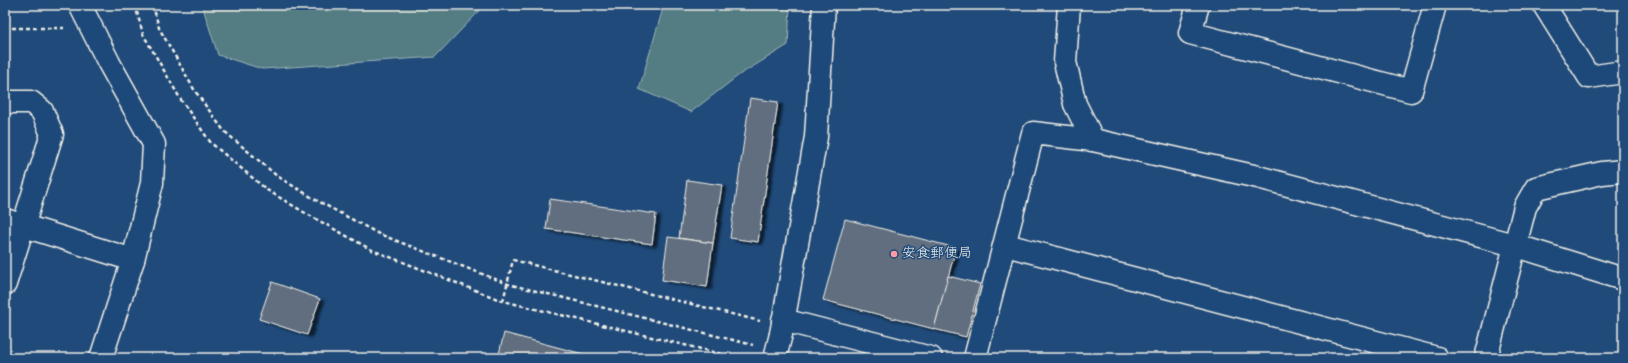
<svg xmlns="http://www.w3.org/2000/svg" width="1628" height="363" font-family="Dekko,'Klee One',sans-serif">
  <defs>
    <filter id="shadow"><feDropShadow dx="4.5" dy="2.5" stdDeviation="1" flood-color="#0009"/></filter>
  </defs>
  <rect width="100%" height="100%" fill="#1f4a7a"/>
  <filter id="ink" filterUnits="userSpaceOnUse"><feTurbulence type="fractalNoise" baseFrequency=".025" numOctaves="2"/><feDisplacementMap in="SourceGraphic" scale="8" xChannelSelector="R" yChannelSelector="G"/><feConvolveMatrix kernelMatrix="1 2 1 2 8 2 1 2 1" color-interpolation-filters="sRGB"/></filter>
  <g filter="url(#ink)">
    <g fill="#527b83" stroke="#a3b6b6">
      <path d="M202,5H485L435,57L262,69L218,55Z"/>
      <path d="M664,5H790L788,45L739,75L691,112L639,89Z"/>
    </g>
    <g fill="#606e80" stroke="#f4f1e8" filter="url(#shadow)">
      <path d="M750,98L778,102L758,242L730,238Z"/>
      <path d="M687,180L722,185L713,243L679,238Z"/>
      <path d="M550,199L656,214L652,244L546,229Z"/>
      <path d="M845,219L956,248L934,329L823,300Z"/>
      <path d="M668,237L713,243L707,287L662,280Z"/>
      <path d="M948,276L980,284L966,337L934,329Z"/>
      <path d="M272,282L320,299L307,335L259,319Z"/>
      <path d="M504,333L598,358H498Z"/>
    </g>
    <g fill="none" stroke-linecap="round" stroke-linejoin="round">
      <g stroke="#f4f1e8" stroke-width="25">
        <g id="minor">
          <path d="M80,5L109,63L154,144L152,183L133,260L101,358"/>
          <path d="M1069,5L1065,62L1075,104L1093,140"/>
          <path d="M1198,5L1190,33L1411,91L1435,5"/>
          <path d="M1544,5L1589,77L1623,72"/>
          <path d="M5,102H31L42,111L52,134L5,284"/>
          <path d="M5,220L133,260"/>
          <path d="M1006,245L1437,358"/>
          <path d="M783,320L931,358"/>
          <path d="M781,334L816,137L824,5"/>
          <path d="M975,358L1033,133L1093,140L1258,177L1514,245L1623,279"/>
          <path d="M1486,358L1525,207L1536,188L1602,173L1623,171"/>
        </g>
      </g>
      <g stroke="#f4f1e8" stroke-width="2.5" stroke-dasharray="4 3" stroke-linecap="butt">
        <path d="M135,5L143,34L181,100L211,143L267,190L307,214L372,250L503,301L738,358"/>
        <path d="M153,5L159,28L195,91L224,131L277,176L316,200L379,234L508,284L753,345"/>
        <path d="M5,28H64"/>
        <path d="M503,301L513,260L760,321"/>
      </g>
      <use href="#minor" stroke="#1f4a7a" stroke-width="22"/>
      <g stroke="#f4f1e8" stroke-width="25" stroke-linecap="butt">
        <path id="minor-bridge" d="M775,358L781,334"/>
      </g>
      <use href="#minor-bridge" stroke="#1f4a7a" stroke-width="22"/>
    </g>
  </g>
  <circle fill="#ff9aa2" stroke="#1f4a7a" stroke-width="1.5" cx="894" cy="254" r="4"/>
  <g text-anchor="middle" dominant-baseline="central" stroke-width="3" stroke-linejoin="round" paint-order="stroke">
    <g font-size="14" fill="#f4f1e8" stroke="#1f4a7a" text-anchor="start">
      <text x="902" y="254">安食郵便局</text>
    </g>
  </g>
  <rect width="1628" height="363" fill="none" stroke="#1f4a7a" stroke-width="20"/>
  <rect x="10" y="10" width="1608" height="343" fill="none" stroke="#f4f1e8" stroke-width="1.5" filter="url(#ink)"/>
</svg>
